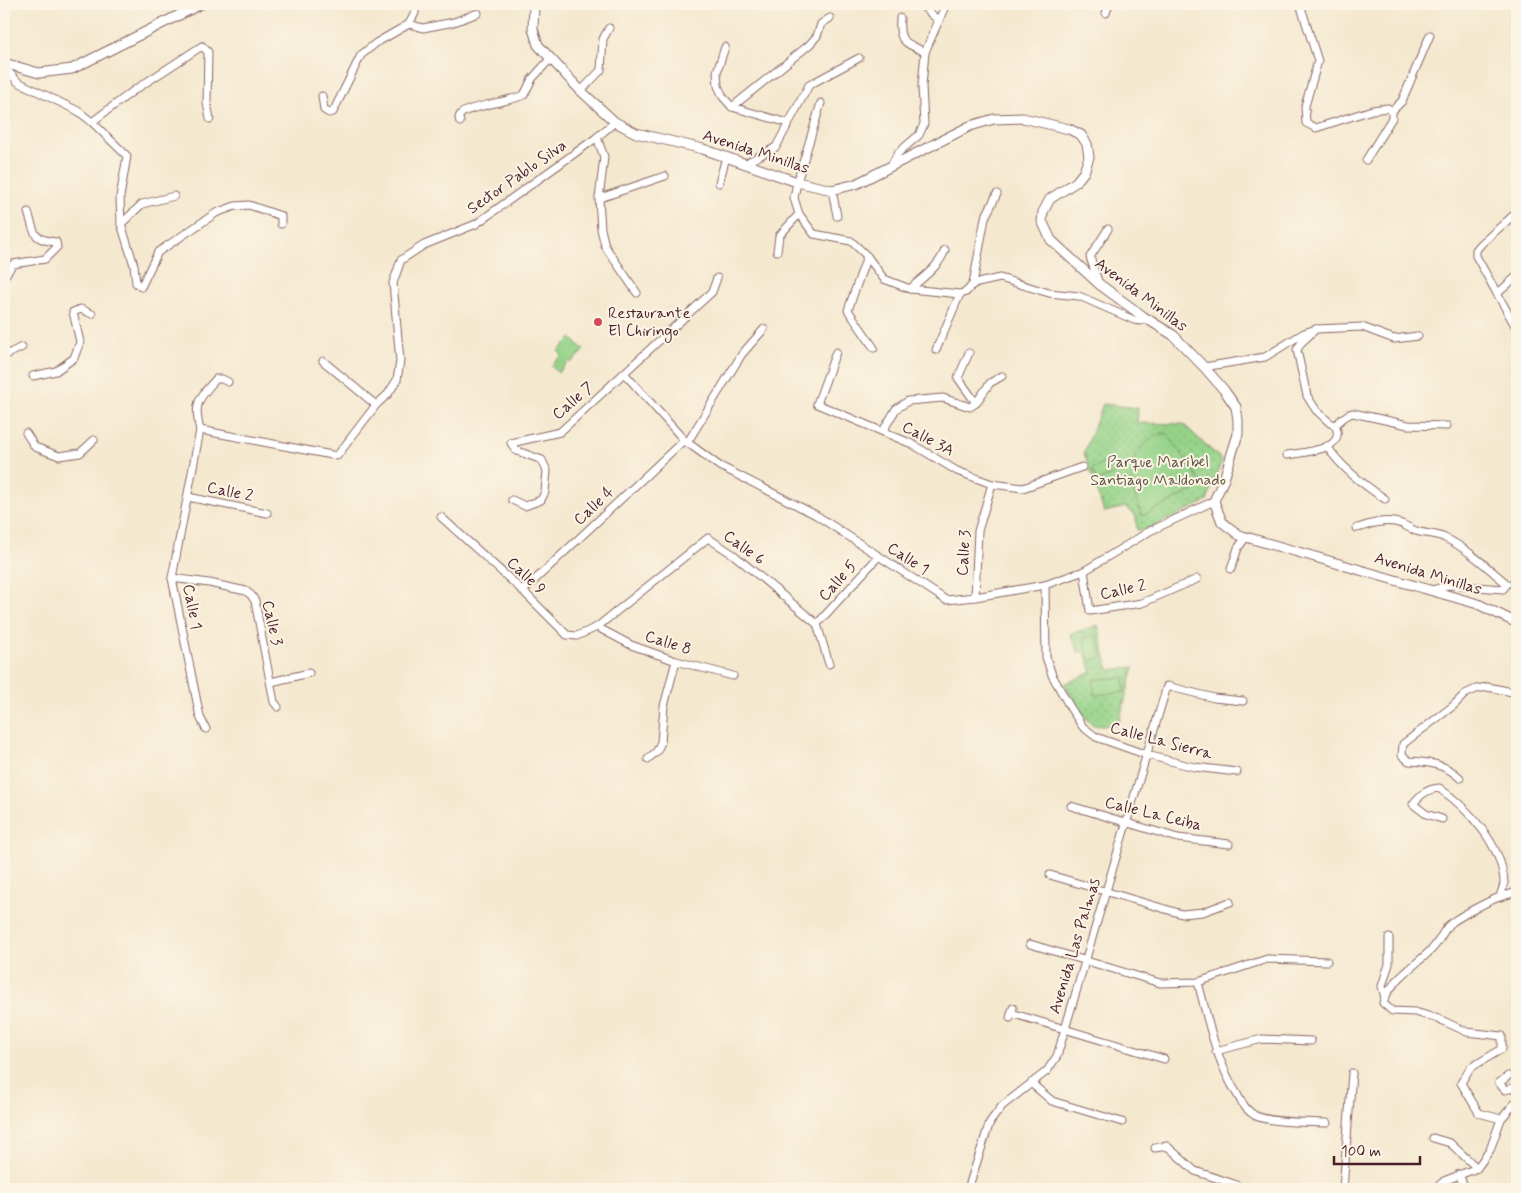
<svg xmlns="http://www.w3.org/2000/svg" width="1521" height="1193" font-family="Mynerve,sans-serif">
  <defs>
    <pattern id="grass-dots" width="8" height="8" patternUnits="userSpaceOnUse" patternTransform="scale(1.25)"><rect width="8" height="8" fill="#95d389"/><path d="M2 2h.1M6 6h.1" fill="none" stroke="#82b576" stroke-width="1.8" stroke-linecap="round"/></pattern>
  </defs>
  <rect width="100%" height="100%" fill="#fcf5e5"/>
  <filter id="ink" filterUnits="userSpaceOnUse"><feTurbulence type="fractalNoise" baseFrequency=".02" numOctaves="2"/><feDisplacementMap in="SourceGraphic" scale="10" xChannelSelector="R" yChannelSelector="G"/><feConvolveMatrix kernelMatrix="1 2 1 2 8 2 1 2 1" color-interpolation-filters="sRGB"/></filter>
  <filter id="wash" filterUnits="userSpaceOnUse"><feTurbulence type="fractalNoise" baseFrequency=".0096" numOctaves="4" result="noise"/><feDisplacementMap in="SourceGraphic" scale="20" xChannelSelector="R" yChannelSelector="G"/><feGaussianBlur stdDeviation="1.12" result="paint"/><feColorMatrix in="noise" values="0 0 0 0 0 0 0 0 0 0 0 0 0 0 0 0 0 1.4 0 .05"/><feComposite in="paint" operator="in"/></filter>
  <g filter="url(#wash)">
    <rect width="100%" height="100%" fill="#f4e8cf"/>
    <g fill="url(#grass-dots)" stroke="#70795a">
      <path d="M1103,404L1138,408L1137,423L1183,424L1222,460L1207,501L1146,530H1137L1136,517L1126,507L1104,512L1084,453Z"/>
      <path d="M1098,625L1109,670L1134,667L1118,725L1093,726L1083,715L1064,684L1092,672L1084,651L1079,653L1070,634Z"/>
    </g>
    <g fill="#95d389" stroke="#70795a">
      <path d="M571,338L584,350L571,363L569,361L558,373L551,366L562,355L558,351Z"/>
      <path d="M1167,433L1200,481V484L1198,488L1142,516C1133,493 1124,462 1146,443C1153,437 1159,434 1167,433Z"/>
      <path d="M1112,459L1118,472L1097,481L1092,469Z"/>
      <path d="M1097,635L1103,657L1090,661L1084,638Z"/>
      <path d="M1124,677L1125,692L1095,695L1093,680Z"/>
    </g>
  </g>
  <g filter="url(#ink)">
    <g fill="none" stroke-linecap="round" stroke-linejoin="round">
      <g stroke="#866564" stroke-width="9">
        <g id="minor">
          <path d="M920,4L939,21"/>
          <path d="M1300,4L1318,61L1305,106L1306,123L1316,128L1372,110L1388,108L1392,111V118L1366,160"/>
          <path d="M1106,13L1109,4"/>
          <path d="M900,18C898,43 905,42 925,52"/>
          <path d="M409,24L423,28L454,22L478,13"/>
          <path d="M725,47L717,72L718,86L723,97L732,107L788,123"/>
          <path d="M4,67L18,82L78,111L92,122L127,156L120,197L121,224L134,265L136,283L141,287L158,252L216,213L235,206L249,205L281,216V224"/>
          <path d="M581,91L601,70L603,39L609,28"/>
          <path d="M322,96L324,110L329,113L333,112L361,55L376,43L409,24L415,13V4"/>
          <path d="M732,107L809,45L817,36L821,24L830,18"/>
          <path d="M1392,111L1402,101L1430,35"/>
          <path d="M92,122L133,91L202,46L208,52L207,103L210,119"/>
          <path d="M460,122C459,118 458,118 461,114C466,107 512,101 524,95L532,79L550,59"/>
          <path d="M597,137L604,157L599,199L601,229L605,246L637,293"/>
          <path d="M744,164L776,147L809,85L859,58"/>
          <path d="M891,166L898,153L919,135L924,124L922,86L925,52L946,4"/>
          <path d="M719,183L726,157"/>
          <path d="M832,190L837,216"/>
          <path d="M599,196L603,197L665,176"/>
          <path d="M1517,212L1481,244L1476,250V256L1517,329"/>
          <path d="M799,214L814,234L851,241L867,256L884,279L910,289L960,294"/>
          <path d="M121,224L142,204L174,196"/>
          <path d="M777,251L779,236L799,214L794,198L797,182L821,103"/>
          <path d="M867,256L848,310L874,348"/>
          <path d="M4,277L13,264L45,259L57,247L56,242C31,239 35,233 28,212"/>
          <path d="M973,284L1000,278L1049,293L1079,296L1134,320L1141,321L1144,317"/>
          <path d="M1099,284L1090,257L1108,229"/>
          <path d="M910,289C923,277 939,267 945,250"/>
          <path d="M1497,294L1517,276"/>
          <path d="M1316,329L1301,343L1297,350L1307,396L1316,410L1330,423L1335,425C1342,420 1344,415 1353,413L1408,425L1447,426"/>
          <path d="M936,350L960,294L966,292L973,284L985,218L997,194"/>
          <path d="M836,352L817,404L912,444L957,471L992,484L1023,488L1082,467"/>
          <path d="M969,353L958,378L976,403"/>
          <path d="M4,356L22,347"/>
          <path d="M323,361L376,405"/>
          <path d="M1204,367L1265,357L1304,333L1316,329L1362,327L1394,339L1418,336"/>
          <path d="M624,373L684,440L718,465L816,515L946,600L975,597L1045,585L1084,571L1150,531L1214,501"/>
          <path d="M33,376L56,371L74,358L80,342L73,312L81,309L92,314"/>
          <path d="M200,430L337,456L376,405L388,394L397,380L400,361L393,283L401,260L424,245L476,224L596,138L615,122"/>
          <path d="M883,431L896,409L908,401L943,398L970,407L976,403L990,383L1002,376"/>
          <path d="M26,433L35,447L59,456L80,453L94,440"/>
          <path d="M687,443L742,354L764,329"/>
          <path d="M1327,446C1341,468 1364,485 1385,499"/>
          <path d="M1287,455C1303,452 1348,451 1335,425"/>
          <path d="M188,497L267,513"/>
          <path d="M512,500L525,506L541,500L545,492L547,471L542,460L515,450L511,443L560,432L712,292L717,278"/>
          <path d="M441,517L523,591L567,635L577,636L597,627L708,538L734,555L817,624L829,664"/>
          <path d="M1357,528C1372,524 1386,518 1402,524C1406,526 1411,529 1416,531C1425,534 1436,533 1445,538C1468,549 1487,567 1507,584L1503,589L1449,585L1432,590"/>
          <path d="M1231,569L1238,548L1246,537"/>
          <path d="M1084,571L1090,611L1142,603L1197,579"/>
          <path d="M172,578L209,583L246,591L251,595L255,601L274,702L278,707"/>
          <path d="M1045,585L1046,657L1052,675L1071,709L1083,727L1096,737L1147,755L1194,767L1237,772"/>
          <path d="M523,591L684,440"/>
          <path d="M975,597L978,531L992,484"/>
          <path d="M817,624L879,556"/>
          <path d="M597,627L631,645L676,661L733,676"/>
          <path d="M271,682L309,673"/>
          <path d="M206,729L200,717L172,578L200,430C193,403 199,398 216,379H222L228,382"/>
          <path d="M648,759L657,751L661,742L664,706L676,661"/>
          <path d="M1460,778C1446,764 1428,762 1409,761L1402,755L1403,744L1453,706L1465,694L1476,689L1488,687L1517,693"/>
          <path d="M1071,806L1178,838L1229,844"/>
          <path d="M1442,819L1426,814L1413,804C1420,795 1427,789 1439,788C1468,808 1502,845 1504,882C1504,887 1501,892 1500,897C1490,900 1456,918 1449,925C1442,932 1439,943 1431,950C1417,964 1388,983 1383,1003L1392,1011L1415,1012L1439,1019L1467,1032L1502,1036V1049L1470,1068L1461,1083L1479,1113L1501,1119"/>
          <path d="M1050,875L1182,914L1203,912L1230,902"/>
          <path d="M1500,897L1517,892"/>
          <path d="M1030,944L1160,983L1198,982L1267,959L1327,961"/>
          <path d="M1198,982C1208,1021 1216,1060 1237,1094C1241,1102 1246,1110 1254,1115C1268,1123 1309,1122 1327,1123"/>
          <path d="M1385,998L1382,986L1389,964V938"/>
          <path d="M1011,1013L1164,1059"/>
          <path d="M1010,1018L1013,1008"/>
          <path d="M1216,1051L1262,1039L1311,1041"/>
          <path d="M1508,1076L1499,1083L1505,1090L1517,1087"/>
          <path d="M1031,1083L1052,1101L1122,1122"/>
          <path d="M1433,1138L1450,1143L1477,1168"/>
          <path d="M1155,1148L1167,1146L1195,1171L1234,1184L1244,1189"/>
          <path d="M1459,1174L1465,1189"/>
          <path d="M968,1189L990,1122L1002,1106L1047,1071L1057,1056L1167,686L1214,698L1243,701"/>
          <path d="M1343,1189L1352,1073"/>
          <path d="M1435,1189L1444,1181L1477,1168L1490,1150L1501,1119L1517,1101"/>
        </g>
      </g>
      <g stroke="#866564" stroke-width="11">
        <g id="tertiary">
          <path d="M534,4L533,29L538,45L581,91L615,122L636,133L703,149L797,182L832,190L856,184L970,126L994,119L1023,118L1069,129L1081,135L1087,144L1089,157L1084,172L1076,182L1050,199L1043,212L1042,221L1051,240L1099,284L1144,317L1173,335L1204,367L1224,390L1236,407L1238,420V434L1224,479L1214,501L1222,522L1239,535L1478,604L1517,623"/>
          <path d="M4,63L39,73L72,69L201,4"/>
        </g>
      </g>
      <use href="#minor" stroke="#fff" stroke-width="7"/>
      <use href="#tertiary" stroke="#fff" stroke-width="9"/>
    </g>
  </g>
  <circle fill="#d1495b" stroke="#fcf5e5" stroke-width="2" cx="598" cy="322" r="5"/>
  <g text-anchor="middle" dominant-baseline="central" stroke-width="4" stroke-linejoin="round" paint-order="stroke">
    <g font-size="16" fill="#4a1f2b" stroke="#fcf5e5">
      <text transform="translate(756 152) rotate(18)">Avenida Minillas</text>
      <text transform="translate(517 177) rotate(-35)">Sector Pablo Silva</text>
      <text transform="translate(1141 295) rotate(37)">Avenida Minillas</text>
      <text transform="translate(573 401) rotate(-41)">Calle 7</text>
      <text transform="translate(928 439) rotate(28)">Calle 3A</text>
      <text transform="translate(230 492) rotate(12)">Calle 2</text>
      <text transform="translate(594 506) rotate(-43)">Calle 4</text>
      <text transform="translate(744 548) rotate(36)">Calle 6</text>
      <text transform="translate(964 553) rotate(-86)">Calle 3</text>
      <text transform="translate(908 559) rotate(33)">Calle 1</text>
      <text transform="translate(1428 574) rotate(17)">Avenida Minillas</text>
      <text transform="translate(526 576) rotate(43)">Calle 9</text>
      <text transform="translate(838 581) rotate(-48)">Calle 5</text>
      <text transform="translate(1123 590) rotate(-12)">Calle 2</text>
      <text transform="translate(192 607) rotate(79)">Calle 1</text>
      <text transform="translate(272 623) rotate(77)">Calle 3</text>
      <text transform="translate(668 643) rotate(18)">Calle 8</text>
      <text transform="translate(1161 741) rotate(15)">Calle La Sierra</text>
      <text transform="translate(1153 814) rotate(14)">Calle La Ceiba</text>
      <text transform="translate(1075 946) rotate(-73)">Avenida Las Palmas</text>
    </g>
    <g font-size="16" fill="#4a1f2b" stroke="#fcf5e5" text-anchor="start">
      <text x="608" y="313">Restaurante<tspan x="608" dy="18">El Chiringo</tspan></text>
    </g>
    <g font-size="16" fill="#605547" stroke="#fcf5e5">
      <text x="1158" y="462">Parque Maribel<tspan x="1158" dy="18">Santiago Maldonado</tspan></text>
    </g>
  </g>
  <rect width="1521" height="1193" fill="none" stroke="#fcf5e5" stroke-width="20"/>
  <path d="M1334 1156v8h86v-8" fill="none" stroke="#4a1f2b" stroke-width="2.5"/>
  <text x="1341" y="1156" font-size="15" fill="#4a1f2b" stroke="#fcf5e5" stroke-width="4" paint-order="stroke">100 m</text>
</svg>
